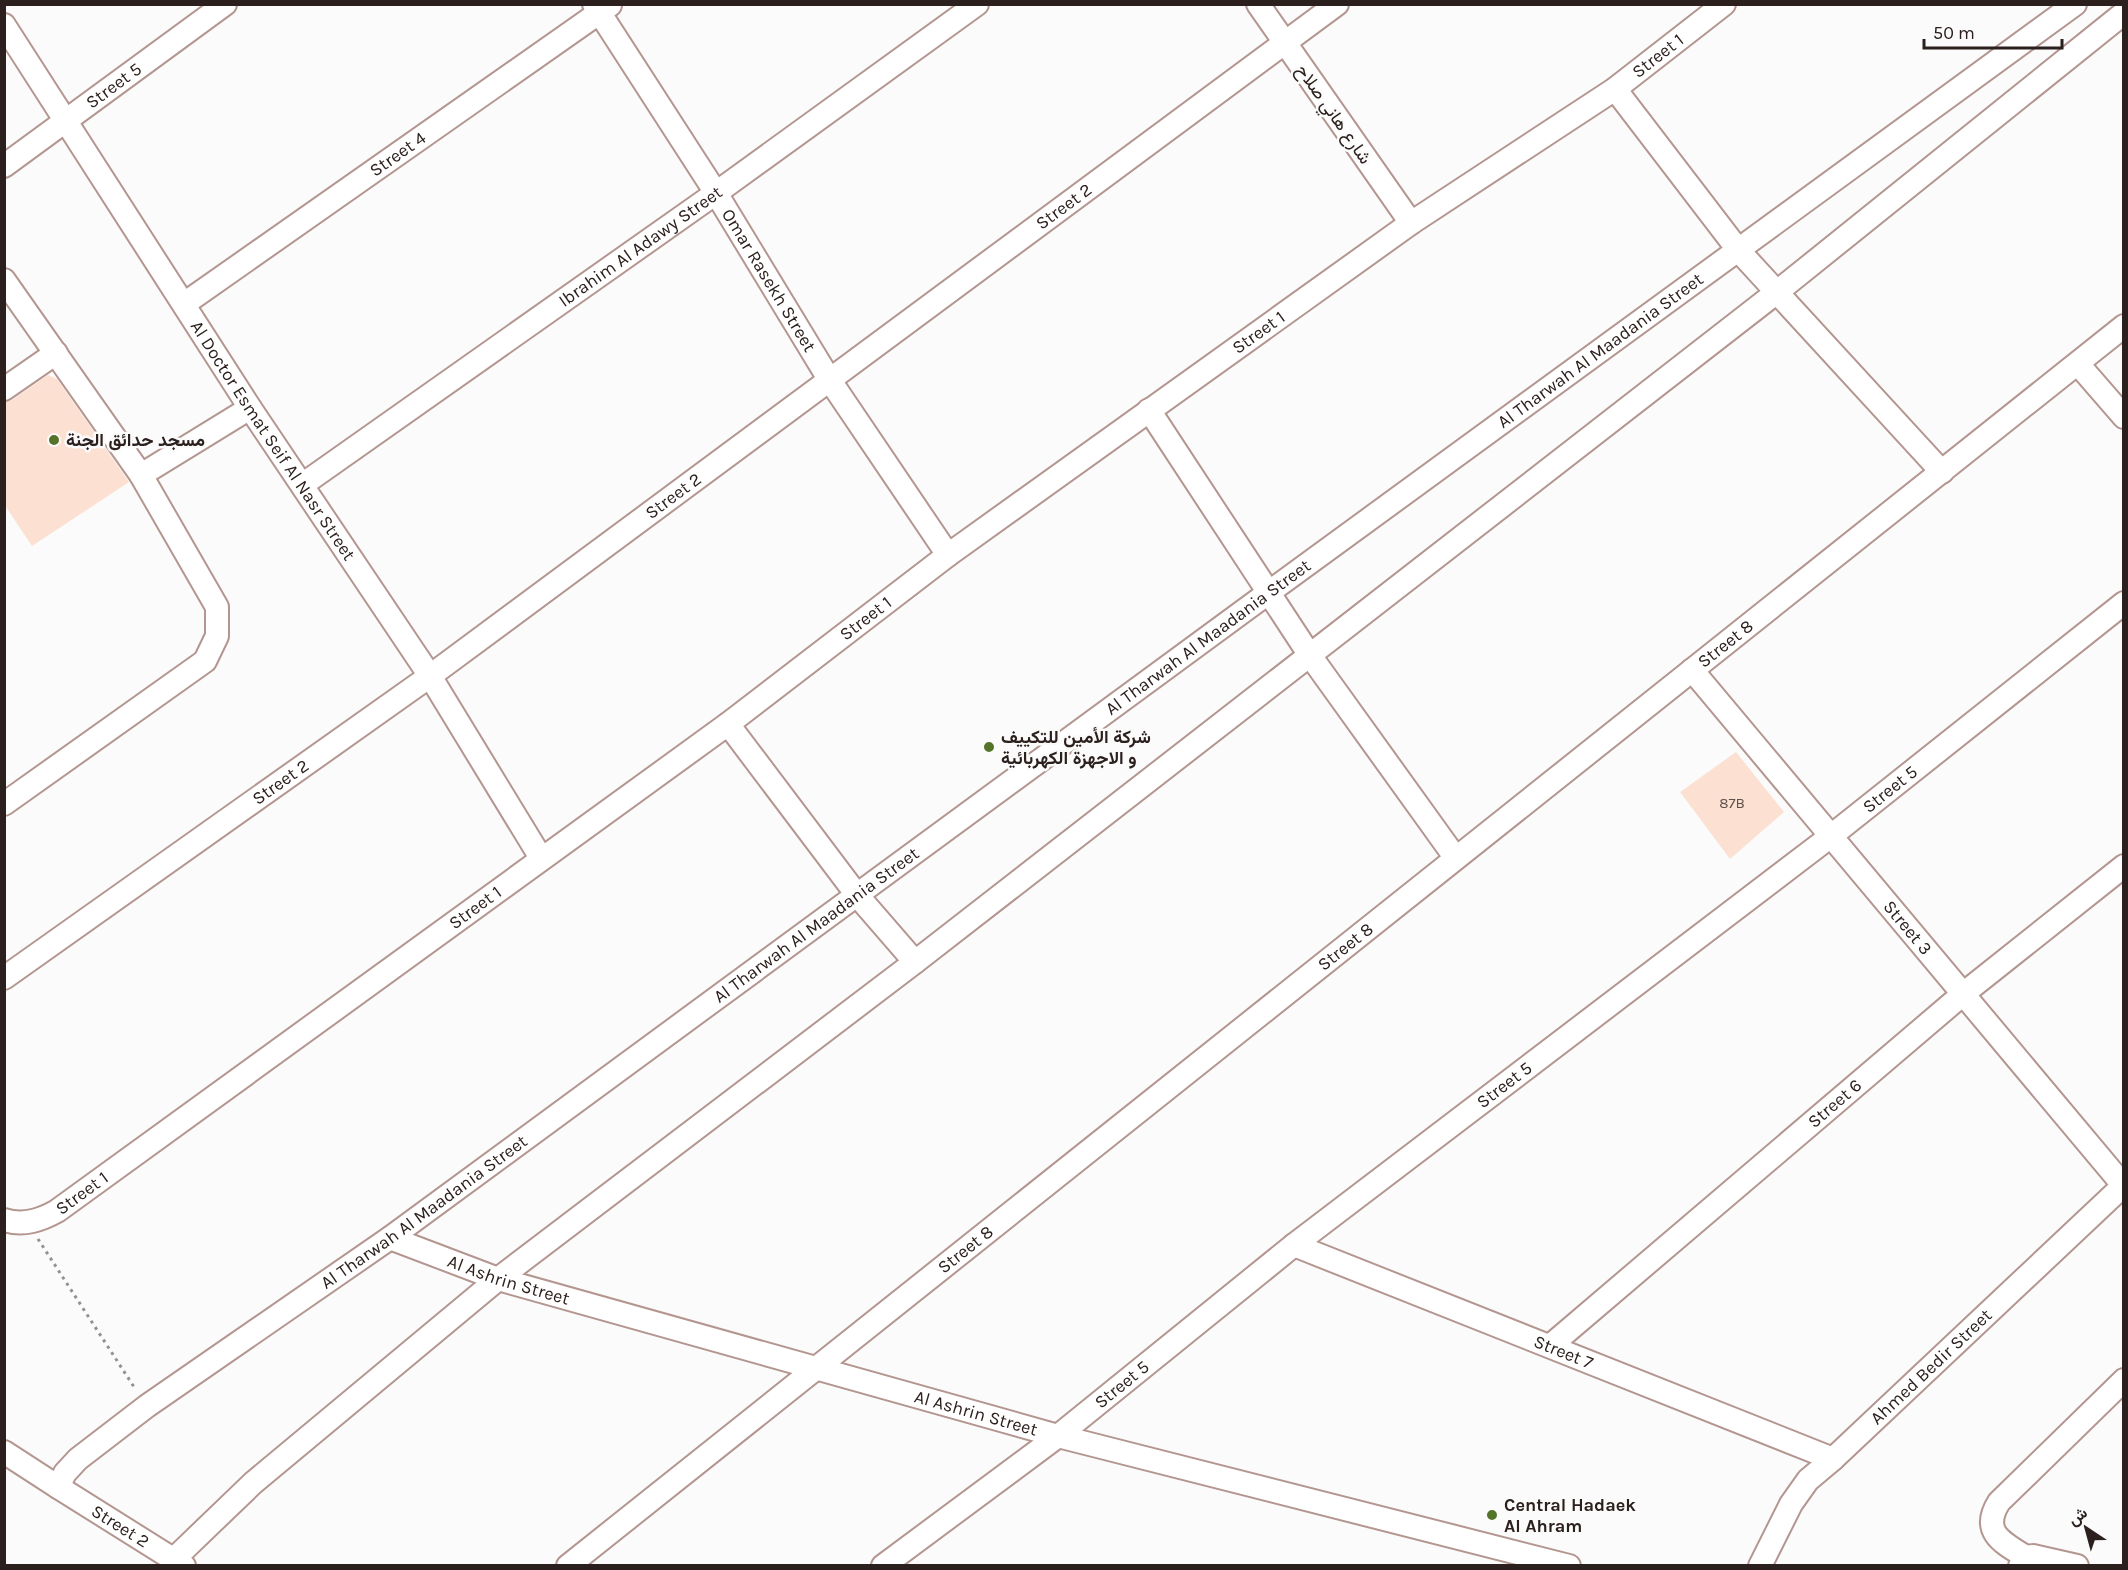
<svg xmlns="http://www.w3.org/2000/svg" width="2128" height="1570" font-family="Karla,Vazirmatn,sans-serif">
  <rect width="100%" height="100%" fill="#fbfbfb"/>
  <g fill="#fce1d2">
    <path d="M48,375L57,379L129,482L32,546L4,504V402L12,400Z"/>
    <path d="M1736,752L1784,812L1730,859L1680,792Z"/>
  </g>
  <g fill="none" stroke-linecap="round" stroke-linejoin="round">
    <g stroke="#b49690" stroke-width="26">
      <g id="minor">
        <path id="s1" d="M594,4L716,193L829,379L948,555"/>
        <path d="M1258,4L1411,223"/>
        <path id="s2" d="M4,25L250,408L430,676L541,858"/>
        <path d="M1615,89L1739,251L1942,472"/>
        <path id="s3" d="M4,166L225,4"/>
        <path d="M4,280L141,475L217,607V636L205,661L4,804"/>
        <path id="s4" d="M184,304L610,5"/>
        <path d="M2078,364L2124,417"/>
        <path d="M4,389L56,353"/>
        <path d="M1149,410L1309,654L1455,857"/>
        <path d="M141,475L250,408"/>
        <path id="s5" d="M302,485L716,193L977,4"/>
        <path id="s6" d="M1692,670L2123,1185"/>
        <path d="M728,724L857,895L915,962"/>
        <path id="s7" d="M4,978L430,676L1337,4"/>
        <path id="s8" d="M4,1220C24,1226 41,1220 57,1211L728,724L948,555L1411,223L1615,89L1724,4"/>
        <path id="s9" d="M390,1238L498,1279L1058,1436L1569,1566"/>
        <path id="s10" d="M1294,1245L1833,1459"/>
        <path id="s11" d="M1550,1346L1963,994L2124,866"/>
        <path id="s12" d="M4,1452L58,1487L184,1566"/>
        <path id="s13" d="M58,1487L65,1473L78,1459L147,1406L390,1238L1268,593L2075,4"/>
        <path d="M2026,1557C2003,1543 1980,1532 1999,1502L2124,1380"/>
        <path d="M174,1559L253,1483L498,1279L915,962L1777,292L2124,13"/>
        <path id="s14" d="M568,1566L2124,326"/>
        <path id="s15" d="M883,1566L1058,1436L1294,1245L1831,836L2124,603"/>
        <path id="s16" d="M1760,1566L1791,1504L1808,1480L1833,1459L2124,1185"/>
        <path d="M2020,1566L2026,1557L2033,1556L2077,1566"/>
      </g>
    </g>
    <path stroke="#96918f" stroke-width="3" stroke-dasharray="3 4.5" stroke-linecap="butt" d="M38,1239L136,1390"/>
    <use href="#minor" stroke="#fff" stroke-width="22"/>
  </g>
  <g fill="#54742a" stroke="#fbfbfb" stroke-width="2">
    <circle cx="54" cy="440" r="6"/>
    <circle cx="989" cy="747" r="6"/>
    <circle cx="1492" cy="1515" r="6"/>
  </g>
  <g text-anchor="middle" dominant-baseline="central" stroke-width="5" stroke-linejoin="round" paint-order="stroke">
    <g font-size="15" fill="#5f504a">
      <text x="1732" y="803">87B</text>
    </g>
    <g font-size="18" fill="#2b201d" stroke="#fbfbfb">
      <text stroke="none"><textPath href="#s8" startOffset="2030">Street 1</textPath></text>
      <text stroke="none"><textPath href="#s3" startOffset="136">Street 5</textPath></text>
      <text transform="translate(1334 114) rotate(55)">شارع هاني صلاح</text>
      <text stroke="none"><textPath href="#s4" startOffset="261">Street 4</textPath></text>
      <text stroke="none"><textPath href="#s7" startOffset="1311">Street 2</textPath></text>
      <text stroke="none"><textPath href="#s5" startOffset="414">Ibrahim Al Adawy Street</textPath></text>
      <text stroke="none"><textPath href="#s1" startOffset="327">Omar Rasekh Street</textPath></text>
      <text stroke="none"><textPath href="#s8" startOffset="1544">Street 1</textPath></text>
      <text stroke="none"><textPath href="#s13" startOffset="1918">Al Tharwah Al Maadania Street</textPath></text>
      <text stroke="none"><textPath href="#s2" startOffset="495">Al Doctor Esmat Seif Al Nasr Street</textPath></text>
      <text stroke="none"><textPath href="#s7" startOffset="825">Street 2</textPath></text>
      <text stroke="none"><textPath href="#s8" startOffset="1058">Street 1</textPath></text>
      <text stroke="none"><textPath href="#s13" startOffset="1432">Al Tharwah Al Maadania Street</textPath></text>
      <text stroke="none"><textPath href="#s14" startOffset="1480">Street 8</textPath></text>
      <text stroke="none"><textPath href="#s7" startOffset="339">Street 2</textPath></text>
      <text stroke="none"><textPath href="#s15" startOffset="1272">Street 5</textPath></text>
      <text stroke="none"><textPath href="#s8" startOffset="572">Street 1</textPath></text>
      <text stroke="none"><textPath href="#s13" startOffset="946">Al Tharwah Al Maadania Street</textPath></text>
      <text stroke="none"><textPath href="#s6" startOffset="336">Street 3</textPath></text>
      <text stroke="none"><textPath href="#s14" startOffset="994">Street 8</textPath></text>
      <text stroke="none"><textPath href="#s15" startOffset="786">Street 5</textPath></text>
      <text stroke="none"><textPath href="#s11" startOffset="374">Street 6</textPath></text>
      <text stroke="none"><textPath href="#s8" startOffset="86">Street 1</textPath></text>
      <text stroke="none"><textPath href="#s13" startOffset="460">Al Tharwah Al Maadania Street</textPath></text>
      <text stroke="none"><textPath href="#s14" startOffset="508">Street 8</textPath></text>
      <text stroke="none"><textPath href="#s9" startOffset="126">Al Ashrin Street</textPath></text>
      <text stroke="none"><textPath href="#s10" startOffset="290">Street 7</textPath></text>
      <text stroke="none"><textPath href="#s16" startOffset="266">Ahmed Bedir Street</textPath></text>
      <text stroke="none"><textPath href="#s15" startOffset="300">Street 5</textPath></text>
      <text stroke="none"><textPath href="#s9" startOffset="612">Al Ashrin Street</textPath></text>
      <text stroke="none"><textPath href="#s12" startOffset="138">Street 2</textPath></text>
    </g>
    <g font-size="18" font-weight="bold" fill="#2b201d" stroke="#fbfbfb" text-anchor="start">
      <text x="66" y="440">مسجد حدائق الجنة</text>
      <text x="1001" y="737">شركة الأمين للتكييف<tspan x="1001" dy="21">و الاجهزة الكهربائية</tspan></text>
      <text x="1504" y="1505">Central Hadaek<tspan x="1504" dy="21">Al Ahram</tspan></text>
    </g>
  </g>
  <rect width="2128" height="1570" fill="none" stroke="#2b201d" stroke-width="12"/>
  <g transform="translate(2086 1528) rotate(324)" stroke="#fbfbfb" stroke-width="4.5" paint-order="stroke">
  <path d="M0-4.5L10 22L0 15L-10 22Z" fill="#2b201d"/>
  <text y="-9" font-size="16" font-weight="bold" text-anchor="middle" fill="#2b201d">ش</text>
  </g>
  <path d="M1924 39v9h138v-9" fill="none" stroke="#2b201d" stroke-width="3"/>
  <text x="1933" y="39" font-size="18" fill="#2b201d" stroke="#fbfbfb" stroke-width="4.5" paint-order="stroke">50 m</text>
</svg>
